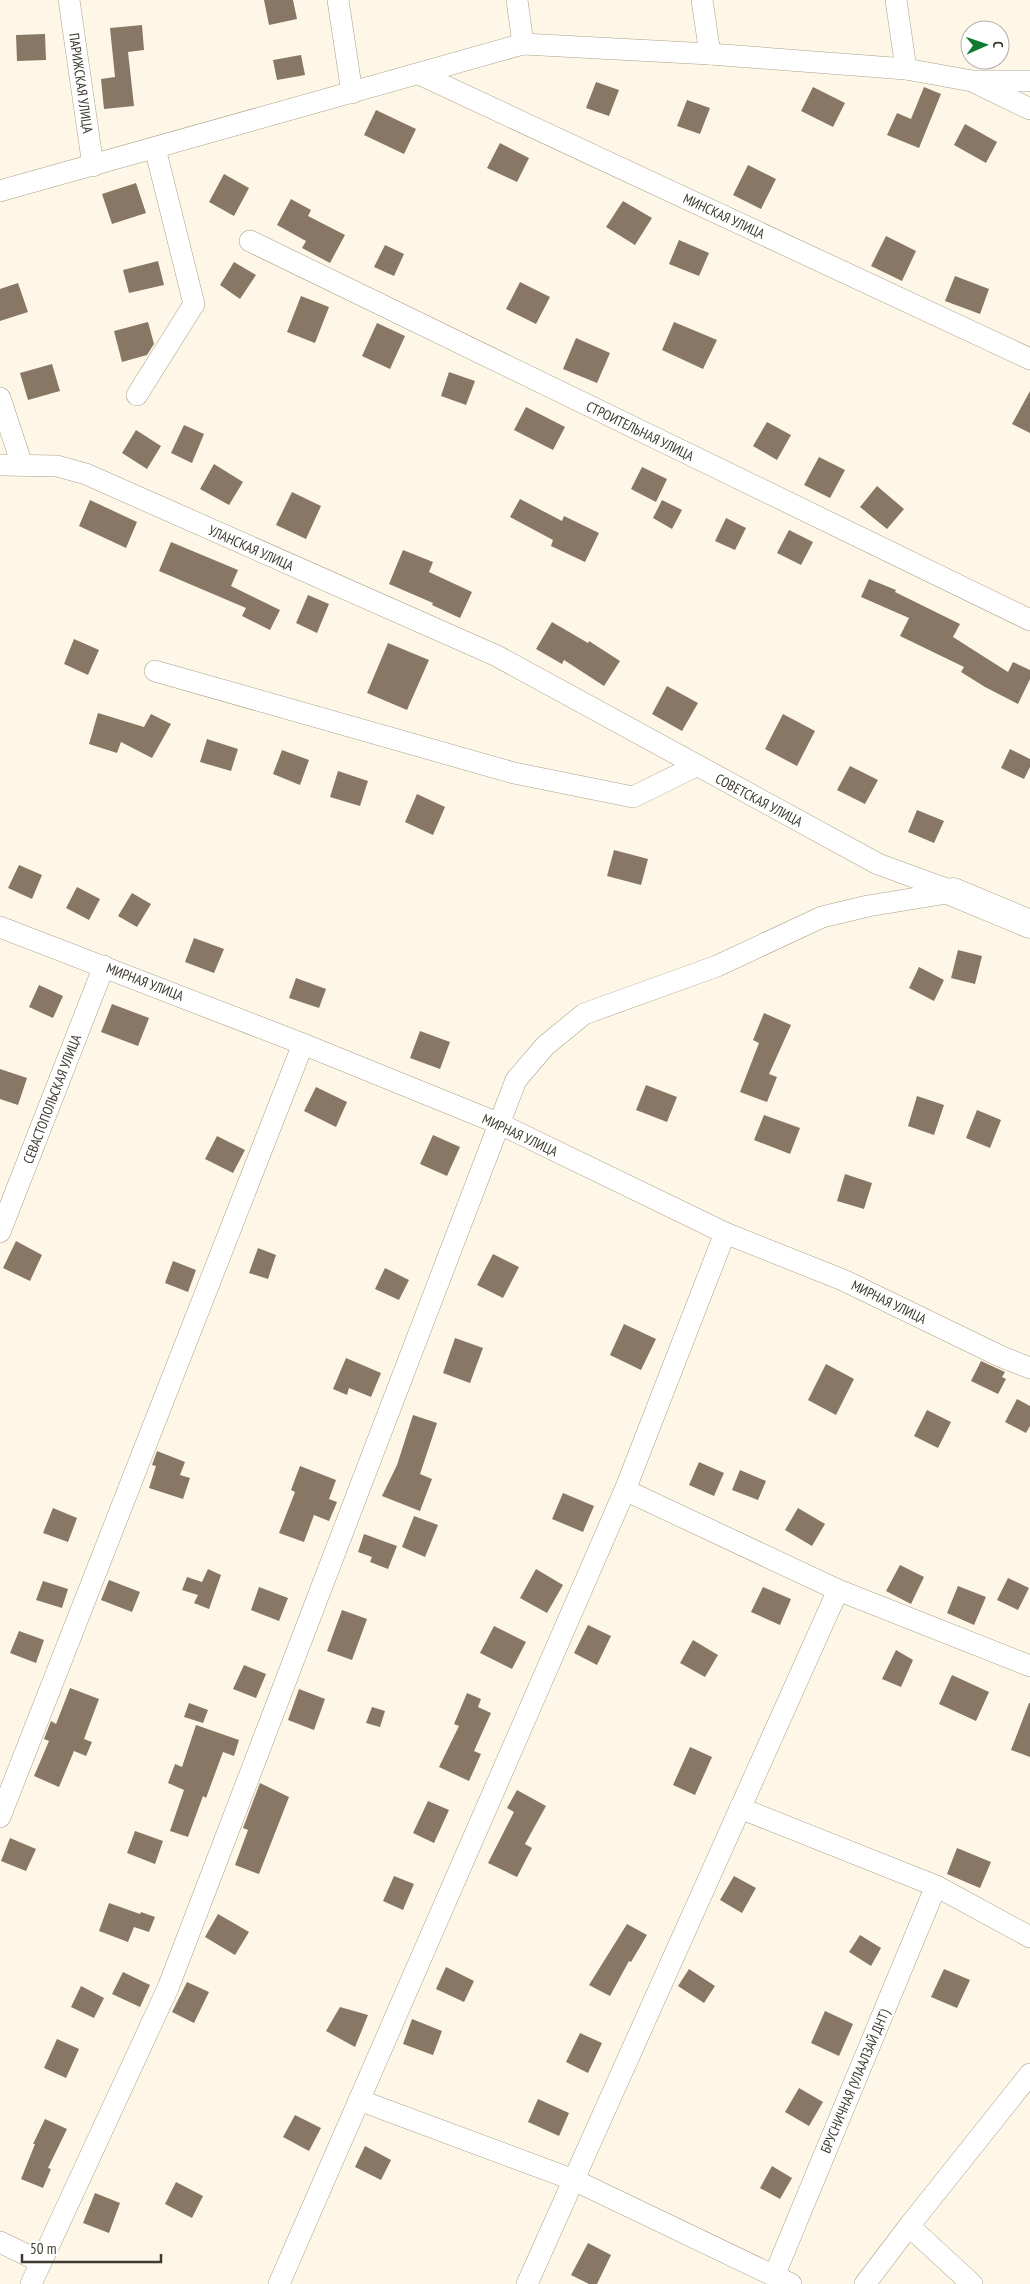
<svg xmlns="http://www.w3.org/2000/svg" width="1030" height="2284" font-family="'PT Sans Narrow',sans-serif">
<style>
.building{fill:#887764}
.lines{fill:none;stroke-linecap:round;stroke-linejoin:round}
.minor-casing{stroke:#aaa088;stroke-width:22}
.major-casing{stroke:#aaa088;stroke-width:29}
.minor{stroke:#fff;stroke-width:21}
.major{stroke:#fff;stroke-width:28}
.labels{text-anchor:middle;stroke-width:5;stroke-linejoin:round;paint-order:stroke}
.street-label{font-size:14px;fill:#3e3a30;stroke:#fff}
</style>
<rect width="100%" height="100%" fill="#fef7e8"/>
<g class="building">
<polygon points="264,0 293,0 297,19 269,25"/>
<polygon points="142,25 144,50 128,52 134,106 104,109 101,79 115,77 110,28"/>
<polygon points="45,34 46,60 17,61 16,35"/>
<polygon points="301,55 305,75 277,80 273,60"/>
<polygon points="596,82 619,90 609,116 586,108"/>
<polygon points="813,87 845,103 833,127 801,111"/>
<polygon points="924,87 941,94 919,148 887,135 897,113 911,119"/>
<polygon points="687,100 710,108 700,134 677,126"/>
<polygon points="376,110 416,129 404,154 364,135"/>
<polygon points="965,124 997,142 986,163 954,145"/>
<polygon points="500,143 529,158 517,182 487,168"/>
<polygon points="748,165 776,179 761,209 733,195"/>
<polygon points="224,174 249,188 234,216 209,202"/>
<polygon points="136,183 146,213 112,224 102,194"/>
<polygon points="291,199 311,210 308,216 345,235 330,263 302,248 306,241 277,225"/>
<polygon points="623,201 652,218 635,245 606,227"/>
<polygon points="886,236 916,251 902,281 871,266"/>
<polygon points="679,240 709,253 699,276 669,264"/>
<polygon points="385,245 404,254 394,276 374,267"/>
<polygon points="158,261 164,285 129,293 123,270"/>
<polygon points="234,262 256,275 240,299 220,285"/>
<polygon points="955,276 989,289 980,314 945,301"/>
<polygon points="520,282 550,297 536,324 506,309"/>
<polygon points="18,283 28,312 0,321 0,289"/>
<polygon points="301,296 329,307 315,343 287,332"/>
<polygon points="148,322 154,344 147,355 122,362 114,331"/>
<polygon points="674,322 717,340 703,369 662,350"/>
<polygon points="377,323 405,336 390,369 362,356"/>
<polygon points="576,338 610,353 597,383 563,369"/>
<polygon points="52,364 60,391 28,400 20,373"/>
<polygon points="449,372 475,381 466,405 441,396"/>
<polygon points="1030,391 1030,433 1012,424"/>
<polygon points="526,407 565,427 553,450 514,430"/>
<polygon points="767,422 791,435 777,460 753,446"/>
<polygon points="184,425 204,434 192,463 171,453"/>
<polygon points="136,430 161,446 147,469 122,453"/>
<polygon points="819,457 845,470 830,498 804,485"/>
<polygon points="214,464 243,482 229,505 200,489"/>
<polygon points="642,467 667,479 656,502 631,489"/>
<polygon points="877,486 904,509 887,529 860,507"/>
<polygon points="292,492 321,506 306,539 276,525"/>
<polygon points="520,499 562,521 564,516 599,533 585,562 551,546 553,540 510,517"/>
<polygon points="90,500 137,522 126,548 79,526"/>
<polygon points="662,500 682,510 672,529 653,518"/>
<polygon points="726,518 746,528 735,550 715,541"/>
<polygon points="789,530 813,542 801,565 777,553"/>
<polygon points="171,542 238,570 231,586 280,610 270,630 242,616 246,608 159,571"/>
<polygon points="403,550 433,562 429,572 472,592 460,618 432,605 433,603 389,584"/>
<polygon points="869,579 896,590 895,592 960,624 953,637 1008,672 1013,662 1030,670 1030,679 1018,704 985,687 961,672 964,667 900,636 909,618 861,597"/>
<polygon points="308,595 329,604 317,633 296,623"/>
<polygon points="552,622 588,643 589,641 620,661 604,686 564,660 562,664 536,649"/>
<polygon points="74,639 99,650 88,675 64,664"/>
<polygon points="388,643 429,660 407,710 367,693"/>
<polygon points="667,686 698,703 682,731 652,714"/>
<polygon points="98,713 144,727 151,714 171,724 152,758 121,742 117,753 89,744"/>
<polygon points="783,714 815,731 797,766 765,749"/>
<polygon points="207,739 238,749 231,771 200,762"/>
<polygon points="1010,749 1030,759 1030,767 1024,779 1001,768"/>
<polygon points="282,750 309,760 300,785 273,774"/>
<polygon points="850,766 878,780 865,804 837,790"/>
<polygon points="338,771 368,781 360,806 330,797"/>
<polygon points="417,794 445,807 433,835 405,822"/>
<polygon points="917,810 944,821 934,843 908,832"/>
<polygon points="614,850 648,859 641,885 607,876"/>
<polygon points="19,865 42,875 32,899 8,888"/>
<polygon points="77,887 100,899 89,920 66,908"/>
<polygon points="132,893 151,904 137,927 118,916"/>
<polygon points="194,938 224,949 214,973 185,962"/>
<polygon points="958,950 982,956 975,984 951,978"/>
<polygon points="919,967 944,980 934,1001 909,988"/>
<polygon points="296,978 326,989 319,1008 289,998"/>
<polygon points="39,985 63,996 53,1018 29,1007"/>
<polygon points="112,1004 149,1018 138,1046 101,1032"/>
<polygon points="764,1013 791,1025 769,1074 777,1077 767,1102 740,1092 759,1043 753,1040"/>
<polygon points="420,1031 450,1042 440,1069 410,1058"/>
<polygon points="0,1069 27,1078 18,1105 0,1099"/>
<polygon points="646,1085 677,1097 667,1122 636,1110"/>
<polygon points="316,1087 347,1102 336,1127 304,1111"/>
<polygon points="917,1096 944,1105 934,1135 908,1126"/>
<polygon points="977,1110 1001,1120 990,1148 966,1138"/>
<polygon points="764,1115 800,1128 790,1154 754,1140"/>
<polygon points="433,1135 460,1147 447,1176 420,1164"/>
<polygon points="217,1136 245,1150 233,1173 205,1159"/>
<polygon points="845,1174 872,1183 864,1209 837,1201"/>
<polygon points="16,1241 42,1255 30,1281 3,1268"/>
<polygon points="258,1248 276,1255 268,1279 249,1273"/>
<polygon points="493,1254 519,1267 503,1298 477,1285"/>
<polygon points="173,1261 196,1270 188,1292 165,1283"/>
<polygon points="385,1268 409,1280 399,1300 375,1289"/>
<polygon points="624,1324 656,1339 641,1370 610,1355"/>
<polygon points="455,1338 483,1348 470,1383 443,1373"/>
<polygon points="346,1358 381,1373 371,1397 349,1388 347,1395 333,1389"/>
<polygon points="981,1361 1005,1372 1002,1377 1006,1379 998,1394 971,1381"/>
<polygon points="826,1364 854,1379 836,1415 808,1400"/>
<polygon points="1017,1399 1030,1406 1030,1426 1026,1433 1005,1422"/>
<polygon points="927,1410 951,1422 938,1448 914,1436"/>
<polygon points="413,1415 437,1423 420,1474 432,1479 420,1511 382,1496 397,1465"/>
<polygon points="157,1451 185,1462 180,1475 190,1478 183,1499 149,1488 156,1466 152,1465"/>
<polygon points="699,1462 724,1473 714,1496 689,1485"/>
<polygon points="300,1466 336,1480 329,1499 337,1502 329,1521 314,1515 304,1542 279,1533 295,1492 291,1490"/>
<polygon points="740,1470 766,1481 758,1500 732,1490"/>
<polygon points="563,1493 594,1506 583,1532 552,1519"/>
<polygon points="53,1508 77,1518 68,1542 43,1533"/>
<polygon points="798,1508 825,1524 812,1546 785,1530"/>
<polygon points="414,1516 438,1525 425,1557 402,1547"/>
<polygon points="364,1534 397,1546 388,1569 370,1562 372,1557 358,1552"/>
<polygon points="900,1565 924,1577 911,1604 886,1591"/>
<polygon points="208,1569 221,1575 209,1609 194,1603 198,1595 182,1590 187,1577 202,1582"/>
<polygon points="536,1569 563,1585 547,1613 520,1598"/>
<polygon points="1008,1578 1029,1588 1018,1610 997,1600"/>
<polygon points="109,1580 140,1592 132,1612 101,1600"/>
<polygon points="43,1581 68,1589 62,1608 36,1600"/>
<polygon points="958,1586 986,1597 974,1625 947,1613"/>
<polygon points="259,1587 288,1598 279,1621 251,1610"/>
<polygon points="763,1587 791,1599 780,1625 751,1612"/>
<polygon points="342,1610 367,1619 352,1660 327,1651"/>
<polygon points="588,1625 611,1636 597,1665 574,1653"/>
<polygon points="494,1626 526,1642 512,1669 480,1653"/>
<polygon points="19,1631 44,1640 36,1663 10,1653"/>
<polygon points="693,1640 718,1655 705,1677 680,1663"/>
<polygon points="896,1650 913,1660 901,1687 882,1679"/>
<polygon points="244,1665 266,1674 256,1698 233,1689"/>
<polygon points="952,1675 989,1692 976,1721 939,1704"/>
<polygon points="70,1688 99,1699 84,1739 92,1742 86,1756 74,1751 59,1787 34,1776 49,1741 44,1739 51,1721 56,1724"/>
<polygon points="299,1689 325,1699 314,1730 288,1720"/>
<polygon points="467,1693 481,1699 478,1707 491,1713 474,1751 481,1754 469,1781 439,1767 459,1726 454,1724"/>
<polygon points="189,1703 208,1710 203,1723 184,1717"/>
<polygon points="1029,1703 1030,1703 1030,1757 1011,1750"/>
<polygon points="372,1707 385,1711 380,1727 366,1723"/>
<polygon points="196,1725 239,1740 234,1756 223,1752 206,1798 203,1796 188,1837 170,1831 184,1790 168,1783 175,1764 182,1767"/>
<polygon points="690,1747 712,1757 695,1795 673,1785"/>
<polygon points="260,1783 289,1797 259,1874 235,1865 248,1830 243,1828"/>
<polygon points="517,1790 546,1806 525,1844 532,1848 517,1877 488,1863 514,1812 507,1808"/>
<polygon points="428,1801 449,1810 434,1843 413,1833"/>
<polygon points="135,1831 163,1841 155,1864 127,1853"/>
<polygon points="10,1838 36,1849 26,1871 1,1861"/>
<polygon points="957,1848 991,1862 980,1888 947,1874"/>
<polygon points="394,1876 414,1884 403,1910 383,1901"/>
<polygon points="734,1876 756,1888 742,1913 720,1900"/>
<polygon points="109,1903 140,1914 141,1912 155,1917 149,1932 134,1927 128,1942 99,1931"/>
<polygon points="218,1914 249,1932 235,1955 205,1937"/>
<polygon points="627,1924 647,1935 631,1962 629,1961 610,1996 589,1985"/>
<polygon points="860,1935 881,1948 871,1966 849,1952"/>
<polygon points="446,1967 474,1981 464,2002 436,1989"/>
<polygon points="689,1969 715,1986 704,2003 678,1986"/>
<polygon points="944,1969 970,1980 957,2008 931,1997"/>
<polygon points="123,1972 150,1985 140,2007 112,1994"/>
<polygon points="187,1982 209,1992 194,2023 172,2012"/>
<polygon points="81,1986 104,1998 94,2018 71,2007"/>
<polygon points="340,2007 368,2015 355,2047 326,2031"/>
<polygon points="825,2011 853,2024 839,2056 811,2043"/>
<polygon points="412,2019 442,2031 433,2055 403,2044"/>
<polygon points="580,2033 602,2043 588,2073 566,2062"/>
<polygon points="57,2039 79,2049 66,2078 44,2068"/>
<polygon points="799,2088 823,2102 809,2126 785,2112"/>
<polygon points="538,2099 569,2113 559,2136 528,2122"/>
<polygon points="295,2115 321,2128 309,2151 283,2137"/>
<polygon points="45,2119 67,2129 48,2168 51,2169 43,2188 21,2179 35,2144 33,2144"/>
<polygon points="365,2146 391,2160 381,2180 355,2167"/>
<polygon points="772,2166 792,2178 780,2199 760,2188"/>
<polygon points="176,2182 203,2196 192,2218 165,2204"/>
<polygon points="95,2193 120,2203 109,2233 83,2223"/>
<polygon points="588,2243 611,2255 597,2284 589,2284 571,2275"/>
</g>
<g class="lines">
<g class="minor-casing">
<g id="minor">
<polyline points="69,0 93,166"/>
<polyline points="338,0 352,93"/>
<polyline points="517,0 523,44"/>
<polyline points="702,0 710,54"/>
<polyline points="896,0 906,69"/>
<polyline points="419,74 1030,359"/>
<polyline points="976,83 1030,109"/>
<polyline points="0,191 523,44 710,54 906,69 972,81 1030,81"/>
<polyline points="250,241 1030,620"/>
<polyline points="137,395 194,304 155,148"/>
<polyline points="0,398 22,465"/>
<polyline points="0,465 57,466 86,474 497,656 878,864 952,891"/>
<polyline points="155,671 514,773 633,797 696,766"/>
<polyline points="0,927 303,1044 500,1124 725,1233 843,1280 1002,1357 1030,1368"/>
<polyline points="0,1232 104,966"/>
<polyline points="625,1490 838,1590 1030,1666"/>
<polyline points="740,1808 936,1886 1030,1937"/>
<polyline points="0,1817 303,1044"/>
<polyline points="359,2100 574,2180 791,2284"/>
<polyline points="909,2226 972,2284"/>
<polyline points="0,2242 41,2262"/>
<polyline points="774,2276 936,1886"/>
<polyline points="31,2284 168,1988 516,1080 545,1046 584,1014 717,966 822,917 868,906 953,892"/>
<polyline points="279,2284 625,1490 725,1233"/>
<polyline points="527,2284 838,1590"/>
<polyline points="865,2284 909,2226 1030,2074"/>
</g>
</g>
<g class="major-casing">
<polyline id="major" points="953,892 1030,924"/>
</g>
<use href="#minor" class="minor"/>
<use href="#major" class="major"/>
</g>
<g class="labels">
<g class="street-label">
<text transform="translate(81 83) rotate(82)" y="5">ПАРИЖСКАЯ УЛИЦА</text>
<text transform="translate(724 216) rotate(25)" y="5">МИНСКАЯ УЛИЦА</text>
<text transform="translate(640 431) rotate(26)" y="5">СТРОИТЕЛЬНАЯ УЛИЦА</text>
<text transform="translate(251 548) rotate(24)" y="5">УЛАНСКАЯ УЛИЦА</text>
<text transform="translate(759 800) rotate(28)" y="5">СОВЕТСКАЯ УЛИЦА</text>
<text transform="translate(145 982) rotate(21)" y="5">МИРНАЯ УЛИЦА</text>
<text transform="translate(52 1099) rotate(-69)" y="5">СЕВАСТОПОЛЬСКАЯ УЛИЦА</text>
<text transform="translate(520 1135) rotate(25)" y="5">МИРНАЯ УЛИЦА</text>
<text transform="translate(889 1302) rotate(26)" y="5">МИРНАЯ УЛИЦА</text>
<text transform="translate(855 2081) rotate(-67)" y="5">БРУСНИЧНАЯ (УЛААЛЗАЙ ДНТ)</text>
</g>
</g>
<g transform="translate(985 45) rotate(88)"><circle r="24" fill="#ffffff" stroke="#b2b0ac"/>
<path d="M0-4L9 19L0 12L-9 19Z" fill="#0c7a2f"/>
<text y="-8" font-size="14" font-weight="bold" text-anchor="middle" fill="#3e3a30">С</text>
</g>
<path d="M22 2254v8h139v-8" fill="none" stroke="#3e3a30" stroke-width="2.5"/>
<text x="30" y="2254" font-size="15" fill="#3e3a30" stroke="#ffffff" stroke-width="4" paint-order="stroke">50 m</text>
</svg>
